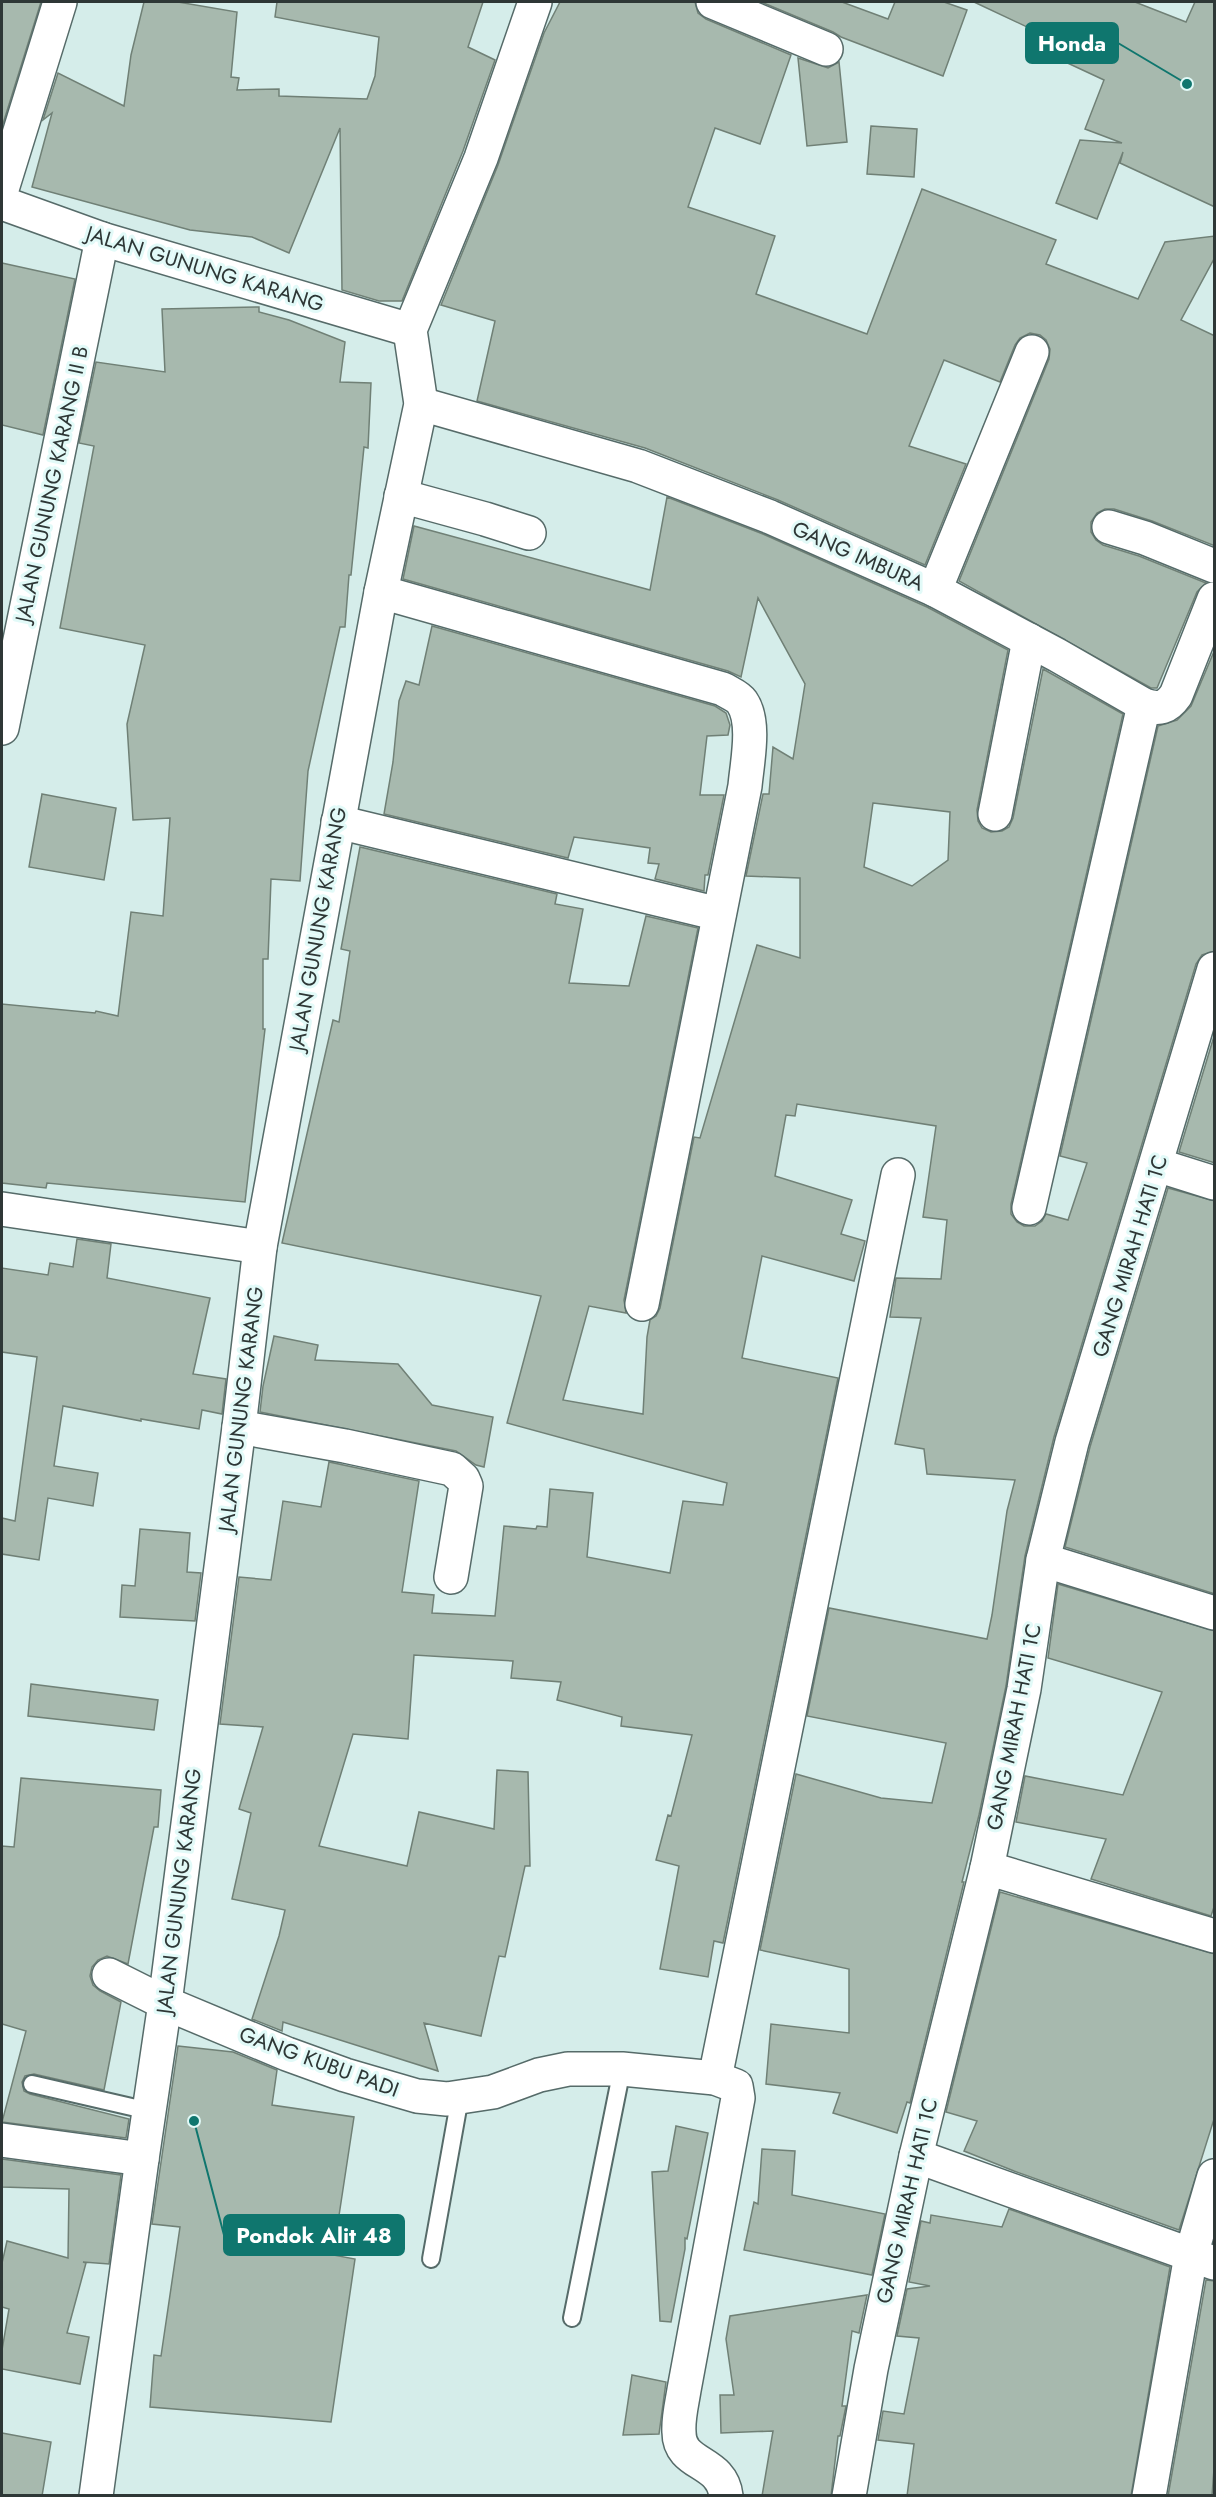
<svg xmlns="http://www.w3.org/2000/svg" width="1216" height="2497" font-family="Jost,sans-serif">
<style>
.building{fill:#a7b9ae;stroke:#708076;stroke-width:1.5;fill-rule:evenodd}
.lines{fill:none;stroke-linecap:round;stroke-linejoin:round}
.lane-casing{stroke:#566b69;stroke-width:20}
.street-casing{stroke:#566b69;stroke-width:36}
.lane{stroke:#fff;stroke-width:16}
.street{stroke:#fff;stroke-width:33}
.labels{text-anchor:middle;stroke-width:6;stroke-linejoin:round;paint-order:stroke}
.street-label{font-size:21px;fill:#2e3736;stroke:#e2faf8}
.leader{fill:none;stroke:#0f766e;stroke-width:2}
.callout-dot{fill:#0f766e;stroke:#e2faf8;stroke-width:2}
.callout{fill:#0f766e;stroke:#0f766e;stroke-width:2}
.callout-label{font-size:22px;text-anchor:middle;font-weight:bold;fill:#fff}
</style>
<rect width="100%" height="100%" fill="#d5edea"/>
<g class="building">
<polygon points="2,2 41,2 2,127"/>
<polygon points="144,2 178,2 237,12 231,77 239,78 237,90 279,89 279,96 367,99 375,76 379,37 275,17 277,2 483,2 468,47 495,60 463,151 402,301 379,301 342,290 340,128 289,253 252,237 190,230 32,187 52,113 43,120 58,73 124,106 131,55"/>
<polygon points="560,2 695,2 698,13 706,19 791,55 760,144 715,128 688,207 775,236 756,294 867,334 922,189 1056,240 1046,264 1138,299 1165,242 1215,236 1215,257 1181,320 1215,336 1215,546 1152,521 1114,509 1105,509 1097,513 1091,522 1091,532 1096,540 1103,545 1139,556 1206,583 1197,592 1157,688 1151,688 959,581 1049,359 1050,349 1046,340 1040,335 1030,333 1020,338 1015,345 1000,382 944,360 909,446 966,464 925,565 778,500 645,448 477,401 495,321 441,305 498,165 544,33"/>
<polygon points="761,2 842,2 888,19 895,2 944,2 967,10 943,76 841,37 833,32"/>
<polygon points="974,2 1135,2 1186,22 1195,2 1215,2 1215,207 1120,163 1123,152 1097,219 1056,203 1080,140 1122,143 1085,129 1104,80 1035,48 1042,34"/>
<polygon points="798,58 828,68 839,62 847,142 807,146"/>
<polygon points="871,126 917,129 914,177 867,174"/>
<polygon points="2,263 75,279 43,435 2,425"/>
<polygon points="259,307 259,312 289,320 345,342 340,382 371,383 368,448 364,447 351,575 349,575 345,627 340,627 308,771 300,881 271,879 268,959 263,959 263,1029 265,1029 245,1202 47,1183 46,1188 2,1183 2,1004 95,1013 96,1011 118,1016 131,912 163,916 170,818 133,820 127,724 145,645 60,628 94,446 79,443 96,362 165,372 162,309"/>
<path d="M667 497 763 534 927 607 1008 650 977 810 978 821 982 828 991 832 1002 831 1009 827 1013 818 1043 669 1123 714 1011 1204V1214L1017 1222 1024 1226H1035L1042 1221 1046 1214 1068 1220 1087 1163 1060 1156 1158 726 1177 720 1191 706 1215 649V951L1202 955 1196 964 1054 1437 1025 1556 1006 1686 979 1815 962 1882H964L910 2103 907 2102 897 2133 833 2113 840 2093 766 2084 771 2024 849 2033V1969L760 1950 796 1774 881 1798 932 1803 946 1743 807 1716 829 1608 987 1639 992 1615 1007 1511 1015 1480 927 1474 924 1449 895 1444 921 1318 890 1317 896 1278 941 1279 947 1220 923 1217 936 1126 797 1104 795 1116 786 1115 775 1176 852 1200 841 1234 865 1241 854 1281 762 1256 742 1358 838 1378 723 1943 714 1941 708 1977 660 1969 679 1866 656 1860 668 1815 671 1816 692 1735 621 1726 622 1717 557 1700 561 1682 511 1678 513 1661 414 1655 408 1739 353 1734 319 1846 407 1866 419 1812 494 1829 497 1770 528 1772 530 1866H525L505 1957 499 1956 481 2036 424 2023 438 2071 283 2022 282 2031 252 2019 279 1936 285 1910 232 1899 251 1813 239 1809 263 1727 220 1724 239 1577 271 1580 283 1501 321 1507 329 1462 419 1481 402 1592 434 1595 432 1613 495 1616 504 1526 536 1529 537 1526 547 1527 550 1489 593 1493 587 1557 670 1573 683 1501 723 1505 727 1483 507 1423 541 1296 282 1243 333 1020 339 1022 350 951 341 949 360 847 557 894 555 904 583 909 569 983 629 986 646 916 698 928 624 1300 626 1313 589 1306 563 1400 643 1414 647 1337 650 1320 656 1316 660 1308 694 1137 700 1138 757 945 800 958V878L746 876 763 794H769L773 747 793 759 805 684 758 598 741 677 728 671 403 579 414 526 650 590ZM873 803 950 812 948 860 912 886 864 867Z"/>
<polygon points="432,626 715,706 726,713 730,725 728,735 707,736 700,795 724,795 708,875 705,875 704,891 655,879 659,864 648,863 650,848 574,837 568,858 384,814 393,762 399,701 406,681 419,685"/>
<polygon points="42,794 116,808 104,880 29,867"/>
<polygon points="1215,1033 1215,1163 1179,1152"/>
<polygon points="1168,1188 1215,1201 1215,1594 1065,1547 1090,1447"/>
<polygon points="77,1239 111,1244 107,1278 210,1298 193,1374 226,1379 222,1414 202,1410 199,1429 141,1419 141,1421 63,1406 54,1466 98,1473 93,1506 48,1498 39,1560 2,1554 2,1518 15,1521 37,1357 2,1352 2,1268 48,1275 50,1263 73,1267"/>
<polygon points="274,1336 318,1345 315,1360 398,1364 432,1405 493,1417 484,1467 476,1465 456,1451 260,1412 263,1386"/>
<polygon points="140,1529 190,1533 187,1572 201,1573 195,1621 120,1617 122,1585 135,1586"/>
<polygon points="1058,1584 1215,1631 1215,1904 1211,1916 1091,1879 1106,1839 1016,1822 1025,1776 1123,1795 1162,1692 1048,1658"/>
<polygon points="31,1684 158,1700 154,1730 28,1716"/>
<polygon points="21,1778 161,1790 158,1827 154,1827 128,1964 107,1956 98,1960 92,1967 90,1976 93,1985 100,1991 121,2002 104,2090 34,2074 25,2076 22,2082 24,2091 30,2094 129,2119 126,2138 2,2122 26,2031 2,2024 2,1846 14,1847"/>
<polygon points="1000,1892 1215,1954 1215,2116 1179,2230 1014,2171 964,2151 977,2121 946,2112"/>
<polygon points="178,2046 233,2052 277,2070 272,2105 354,2117 333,2255 355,2259 331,2422 150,2407 154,2355 161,2356 180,2227 152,2224"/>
<polygon points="676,2126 708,2133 687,2239 685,2238 685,2249 671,2322 660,2321 652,2172 668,2171"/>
<polygon points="762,2149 795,2151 792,2195 885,2214 872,2275 744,2250 754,2202 758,2204"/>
<polygon points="2,2159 121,2175 109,2264 83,2262 86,2263 67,2333 89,2337 80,2384 2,2369 2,2350 9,2309 2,2307 2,2263 7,2241 68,2258 69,2189 2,2187"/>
<polygon points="1009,2209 1170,2267 1131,2496 907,2496 914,2444 878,2440 883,2411 904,2414 919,2338 897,2336 907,2289 930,2286 909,2282 921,2221 930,2223 931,2215 1002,2227"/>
<polygon points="1206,2280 1215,2281 1214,2469 1212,2496 1168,2496"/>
<polygon points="867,2295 859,2333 852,2331 842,2406 846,2406 840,2436 838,2436 831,2496 762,2496 773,2431 721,2433 720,2395 734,2395 726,2339 730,2316"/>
<polygon points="632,2375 666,2382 659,2434 623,2435"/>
<polygon points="2,2433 51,2442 42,2496 2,2496"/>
</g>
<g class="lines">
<g class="lane-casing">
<g id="lane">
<polyline points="32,2084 149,2111"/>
<polyline points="431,2259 460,2097"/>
<polyline points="572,2318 622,2069"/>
</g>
</g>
<g class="street-casing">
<g id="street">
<polyline points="713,2 826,49"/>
<polyline points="2,189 60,2"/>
<polyline points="2,203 102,239 410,330"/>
<path d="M421 404 638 466 770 517 935 590 1057 655 1144 705C1159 710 1167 708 1176 695L1214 599"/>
<polyline points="401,496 485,519 529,533"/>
<polyline points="1109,527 1145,538 1214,566"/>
<polyline points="935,590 1032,352"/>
<path d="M381 592 723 689C729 693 738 696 742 702 756 722 747 763 745 786L642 1304"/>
<polyline points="2,728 102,239"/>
<polyline points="995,814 1029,640"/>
<polyline points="338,822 719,914"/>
<polyline points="1157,1165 1214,1183"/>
<polyline points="1029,1208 1144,705"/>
<polyline points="2,1209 260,1247"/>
<polyline points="239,1427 345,1446 452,1469 463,1479 466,1486 451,1577"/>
<polyline points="1043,1560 1214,1613"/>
<polyline points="987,1868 1214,1936"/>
<path d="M109 1975 165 2003 287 2054 345 2075 417 2096 447 2099 493 2092 539 2075 568 2069H622L715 2078 736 2086 738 2098 684 2390C682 2403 678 2418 679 2432 679 2467 722 2459 726 2496"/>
<polyline points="715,2078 898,1175"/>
<polyline points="2,2140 142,2159"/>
<polyline points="916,2156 1214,2263"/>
<polyline points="96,2496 142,2159 165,2003 239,1427 260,1247 381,592 421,404 410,330 481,158 535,2"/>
<polyline points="849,2496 871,2369 916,2156 987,1868 1024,1689 1043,1560 1072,1442 1214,969"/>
<polyline points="1149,2496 1191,2255 1214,2176"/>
</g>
</g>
<use href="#lane" class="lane"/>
<use href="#street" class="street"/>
</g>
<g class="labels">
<g class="street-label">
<text transform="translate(205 269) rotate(17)" y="7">JALAN GUNUNG KARANG</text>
<text transform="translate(52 484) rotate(-78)" y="7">JALAN GUNUNG KARANG II B</text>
<text transform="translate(858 556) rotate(24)" y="7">GANG IMBURA</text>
<text transform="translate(318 929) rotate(-80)" y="7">JALAN GUNUNG KARANG</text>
<text transform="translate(1130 1256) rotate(-73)" y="7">GANG MIRAH HATI 1C</text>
<text transform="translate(241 1409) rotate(-83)" y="7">JALAN GUNUNG KARANG</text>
<text transform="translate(1014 1727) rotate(-79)" y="7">GANG MIRAH HATI 1C</text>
<text transform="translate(179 1891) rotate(-83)" y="7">JALAN GUNUNG KARANG</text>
<text transform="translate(319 2062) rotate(20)" y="7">GANG KUBU PADI</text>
<text transform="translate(907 2201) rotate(-77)" y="7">GANG MIRAH HATI 1C</text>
</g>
</g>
<path class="leader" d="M1187 84L1118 43M194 2121L224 2235"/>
<g class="callout-dot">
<circle cx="1187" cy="84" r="6"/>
<circle cx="194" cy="2121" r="6"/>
</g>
<g class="callout">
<rect x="1026" y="23" width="92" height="40" rx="6"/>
<rect x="224" y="2215" width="180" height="40" rx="6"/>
</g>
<g class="callout-label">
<text x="1072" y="51">Honda</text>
<text x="314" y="2243">Pondok Alit 48</text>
</g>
<rect width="1216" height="2497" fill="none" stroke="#2e3736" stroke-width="6"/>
</svg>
